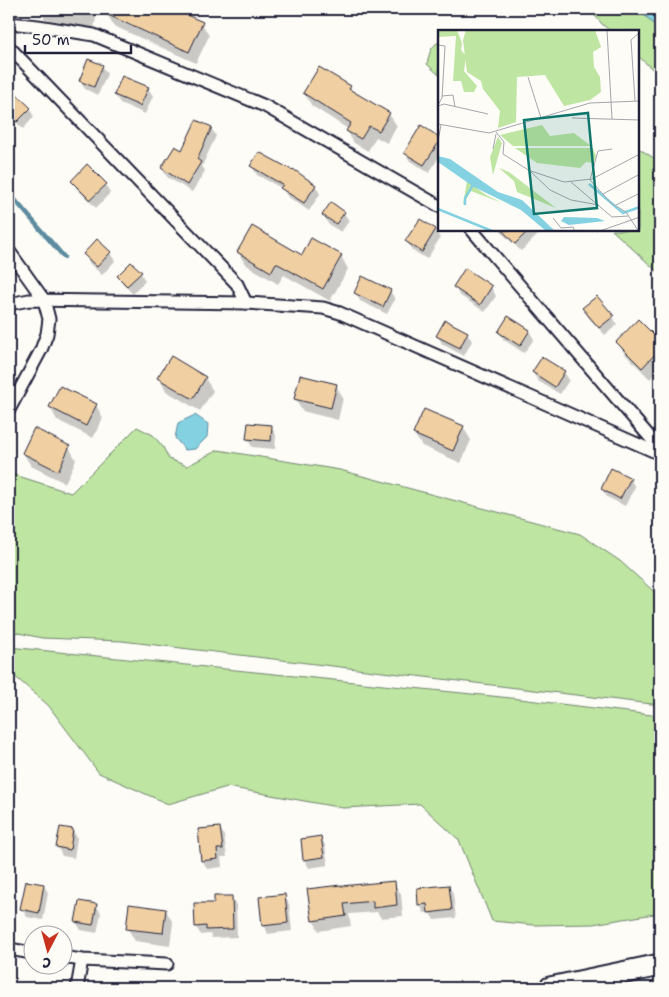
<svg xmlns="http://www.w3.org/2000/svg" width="669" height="997" font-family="'Shantell Sans',sans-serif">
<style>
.green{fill:#bee5a1;stroke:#70846e}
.water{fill:#84d1e2;stroke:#5d8b9f}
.shadow{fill:#0003}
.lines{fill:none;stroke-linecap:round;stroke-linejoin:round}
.stream{stroke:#5d8b9f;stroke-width:4.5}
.building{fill:#f0cfa2;stroke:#22223b}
.street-casing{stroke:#22223b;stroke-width:15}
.highway-casing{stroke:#22223b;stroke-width:25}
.street{stroke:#fdfcf7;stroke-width:11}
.highway{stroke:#fdfcf7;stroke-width:21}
.inset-river{fill:none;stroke:#84d1e2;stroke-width:2.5}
.inset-road{fill:none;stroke:#a5a5ac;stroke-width:1}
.view{fill:#0f766e;fill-opacity:0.15;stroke:#0f766e;stroke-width:2.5}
.inset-edge{fill:none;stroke:#22223b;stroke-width:2.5}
</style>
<rect width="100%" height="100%" fill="#fdfcf7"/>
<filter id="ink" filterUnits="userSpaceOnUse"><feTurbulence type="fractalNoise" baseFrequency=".02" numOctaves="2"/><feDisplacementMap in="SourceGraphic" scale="10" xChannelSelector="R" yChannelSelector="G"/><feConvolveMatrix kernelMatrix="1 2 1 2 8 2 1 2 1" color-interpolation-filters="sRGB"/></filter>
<g filter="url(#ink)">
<g class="green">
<polygon points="589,9 639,9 660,31 660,76 638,56 638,31 610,31 602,24"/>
<path d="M439 42V75L427 64C429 56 430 46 439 42Z"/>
<polygon points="638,148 660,162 660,274 612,230 638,230"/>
<polygon points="137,427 153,435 163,447 169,459 187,466 218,450 340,470 580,534 620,561 660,597 660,705 122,641 42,638 9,631 9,473 71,493"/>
<polygon points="9,647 511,698 660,716 660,913 593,924 534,925 492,921 459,840 420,804 343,808 227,787 168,804 99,773 48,705 12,674 9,670"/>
</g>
<g class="water">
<polygon points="639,9 660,9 660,31"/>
<polygon points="195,415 208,424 207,437 195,449 185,450 175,438 178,423"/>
</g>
<g class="shadow">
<polygon points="39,9 98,9 94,28 45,19"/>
<polygon points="109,9 170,9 202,23 209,36 196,63 114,26 107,14"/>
<polygon points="102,66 107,74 98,95 85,89 80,81"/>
<polygon points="350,87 354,93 389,114 397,126 387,143 376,137 368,151 354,143 347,131 348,129 312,106 304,93"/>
<polygon points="148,88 153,96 145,114 120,103 115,95"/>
<polygon points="14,94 30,109 34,117 23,129 9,115 9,100"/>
<polygon points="421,127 439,138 439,157 429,173 410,161 405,153"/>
<polygon points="211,128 216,136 202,166 205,171 192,192 167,177 162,168"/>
<polygon points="252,166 315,185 320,194 309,211 287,196 283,189 257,175"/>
<polygon points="72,181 106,185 110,193 96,208 77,189"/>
<polygon points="344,213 349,221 341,232 328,224 324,215"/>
<polygon points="435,230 440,238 427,259 412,250 407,242"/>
<polygon points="501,230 537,230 539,234 521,251 503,234"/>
<polygon points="238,252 302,257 341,256 348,269 330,301 284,275 278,284 245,264"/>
<polygon points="110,253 115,261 102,275 89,263 85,254"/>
<polygon points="141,273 145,281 133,294 124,285 119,277"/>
<polygon points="455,287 491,287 496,296 485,312 459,295"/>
<polygon points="390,291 395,299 387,314 360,301 356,293"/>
<polygon points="584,308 613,316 617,325 605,335 588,317"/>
<polygon points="639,323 660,343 660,369 650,379 625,354 617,342"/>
<polygon points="529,331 534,339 524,353 504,340 499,332"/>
<polygon points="467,333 472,341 464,356 442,344 438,336"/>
<polygon points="9,349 13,359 9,361"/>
<polygon points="171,358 205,378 213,391 200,411 166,391 159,378"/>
<polygon points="564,372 569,380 560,394 538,381 533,373"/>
<polygon points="336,385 343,398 338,420 302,411 295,398"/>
<polygon points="96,405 103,418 93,438 57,420 50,407"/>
<polygon points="271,426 276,435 275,449 252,447 247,438"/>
<polygon points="463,427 471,440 461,463 422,446 414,434"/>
<polygon points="69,447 76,460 65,483 31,466 23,453"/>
<polygon points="630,479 635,487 625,506 607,497 602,489"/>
<polygon points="220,828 224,836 227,857 221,857 222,867 207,869 203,861 199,830"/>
<polygon points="73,830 77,838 74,858 62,856 58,847"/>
<polygon points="321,837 325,845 328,865 309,868 304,859"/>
<polygon points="394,883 401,894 403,916 381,918 377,912 349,914 351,926 319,931 313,920 341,887"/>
<polygon points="44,885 48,893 43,920 27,917 22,909"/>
<polygon points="449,886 453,894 456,918 434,920 429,912 424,913 420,905"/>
<polygon points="284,896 289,904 292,931 268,934 264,925"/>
<polygon points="231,897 236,905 237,937 212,938 210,934 201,935 196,927 216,904"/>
<polygon points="96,905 101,913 97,933 81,930 76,922"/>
<polygon points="166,910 173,923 170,946 135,941 128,929"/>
<polygon points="119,983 161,987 162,988 118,988"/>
</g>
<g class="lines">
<polyline class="stream" points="9,193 64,257"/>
</g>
<g class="building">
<polygon points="95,9 173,9 203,22 189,52"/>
<polygon points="88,59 103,65 94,87 79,81"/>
<polygon points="319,67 351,86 349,89 390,113 379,131 369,126 361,139 346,131 351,123 303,93"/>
<polygon points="122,76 149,87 140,106 114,95"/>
<polygon points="14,92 31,108 17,122 9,113 9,98"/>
<polygon points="196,120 212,127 197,159 201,162 187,185 161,168 175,146 182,150"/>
<polygon points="421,125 439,137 439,142 424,165 404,153"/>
<polygon points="259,152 292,170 293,169 316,185 304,203 280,188 283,185 250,166"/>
<polygon points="87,164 107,184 90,200 71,181"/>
<polygon points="331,202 345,212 336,224 322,215"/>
<polygon points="420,219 436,229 422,252 405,241"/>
<polygon points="252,226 302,255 311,238 342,255 323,289 276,263 271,272 237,252"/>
<polygon points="502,230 529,230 515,244"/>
<polygon points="97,239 111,252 97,267 83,254"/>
<polygon points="131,262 142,272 127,286 117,276"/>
<polygon points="465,268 492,286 480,305 453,287"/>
<polygon points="362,276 391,290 383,307 354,293"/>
<polygon points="597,296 614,316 599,328 582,308"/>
<polygon points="508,316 530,330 520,346 498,332"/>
<polygon points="638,319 660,341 660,349 642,368 616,342"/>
<polygon points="445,320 468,332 460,348 436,336"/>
<polygon points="171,356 206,377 193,399 157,378"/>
<polygon points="542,357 565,371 555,387 532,372"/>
<polygon points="300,375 337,384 331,408 294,399"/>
<polygon points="60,386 97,404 86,426 49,407"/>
<polygon points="424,409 464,426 453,451 413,434"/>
<polygon points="248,423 272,425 271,441 246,439"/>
<polygon points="34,428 70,446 58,471 22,453"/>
<polygon points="611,468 631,478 620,499 601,489"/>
<polygon points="60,827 73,829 70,850 56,847"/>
<polygon points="220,827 223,849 217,849 218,859 201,861 198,829"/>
<polygon points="321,836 324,857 303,860 301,839"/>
<polygon points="26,881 44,884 39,913 20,909"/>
<polygon points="395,881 397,905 373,908 373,901 344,904 346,916 312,921 307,889 341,885 341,886"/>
<polygon points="449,885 452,910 428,913 427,904 418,905 417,888"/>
<polygon points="285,894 288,923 262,926 259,897"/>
<polygon points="214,896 232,896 233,929 206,930 206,926 195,927 194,903 214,903"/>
<polygon points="79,901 97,904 93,925 75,922"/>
<polygon points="129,904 166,909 163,933 126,929"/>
</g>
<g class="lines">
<g class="street-casing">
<g id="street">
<polyline points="9,23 38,26 94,35 265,106 439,206"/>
<polyline points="9,47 237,284 246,303"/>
<polyline points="472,230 660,449"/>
<polyline points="9,251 44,300 49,319 47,334 41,350 9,410"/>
<polyline points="9,304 29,300 246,303 323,308 340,313 660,454"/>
<polyline points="9,949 32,953"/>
<polyline points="62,957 82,960 167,964"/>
<polyline points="77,988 82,960"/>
</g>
</g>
<g class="highway-casing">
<polyline id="highway" points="550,988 660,965"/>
</g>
<use href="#street" class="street"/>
<use href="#highway" class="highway"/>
</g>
</g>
<g transform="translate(438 30)">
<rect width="201" height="201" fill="#fdfcf7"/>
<path d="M0 0H19L24 13 23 20 28 26 26 41 39 56 36 62H26L23 51H15L18 6 0 7ZM28 0H157L163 17 155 22 156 37 162 47 163 62 152 70 126 76 107 45 79 47 78 92 60 98 62 81 45 59 43 51 29 42 25 10ZM104 95 112 106 136 103 153 116H75L62 105ZM60 107 64 113 55 145 52 127ZM77 118H155L158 126 156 133 148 132 142 138 99 133ZM61 138 71 142 118 178 79 162 76 151ZM29 151 48 165 64 173 33 161 25 175Z" fill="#bee5a1"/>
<path d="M0 126 12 129 60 162 84 170 117 201H108L83 180 36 157 0 132ZM126 187 159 188 167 191 131 195 123 191Z" fill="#84d1e2"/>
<path class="inset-river" d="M151 154 185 183 202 177M27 175V168L35 155M0 179 54 201"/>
<path class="inset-road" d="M169 0 174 89M0 15 7 16 4 68 0 75M90 47 103 88M4 66 15 65 17 77M197 71 193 10 202 2M0 76 6 74 50 84M134 88 202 90M0 94 51 103 152 73 202 71M58 102 66 112 65 124 92 141 112 160 133 170 161 175M0 111 3 95M55 119 58 104M93 141 126 152 154 149 202 124M152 150 173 173 188 182 201 202M152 150 160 121 174 119M133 152 174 187 190 186M165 164 202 144M178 175 202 163M115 188 123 198 135 197 137 202M159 202 202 187"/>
<path class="view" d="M150 83 159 178 96 184 86 90Z"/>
<rect width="201" height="201" class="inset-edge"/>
</g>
<rect width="669" height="997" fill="none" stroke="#fdfcf7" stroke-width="30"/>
<rect x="15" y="15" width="639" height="967" fill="none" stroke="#22223b" stroke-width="2" filter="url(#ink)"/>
<g transform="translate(48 950) rotate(186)"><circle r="24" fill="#fdfcf7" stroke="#a5a5ac"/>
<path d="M0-4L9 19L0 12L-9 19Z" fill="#c8321e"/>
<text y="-8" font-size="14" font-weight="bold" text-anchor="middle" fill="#22223b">С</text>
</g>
<path d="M25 45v8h106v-8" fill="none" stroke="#22223b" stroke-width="2.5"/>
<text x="32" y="45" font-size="15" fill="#22223b" stroke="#fdfcf7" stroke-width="4" paint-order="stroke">50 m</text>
</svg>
